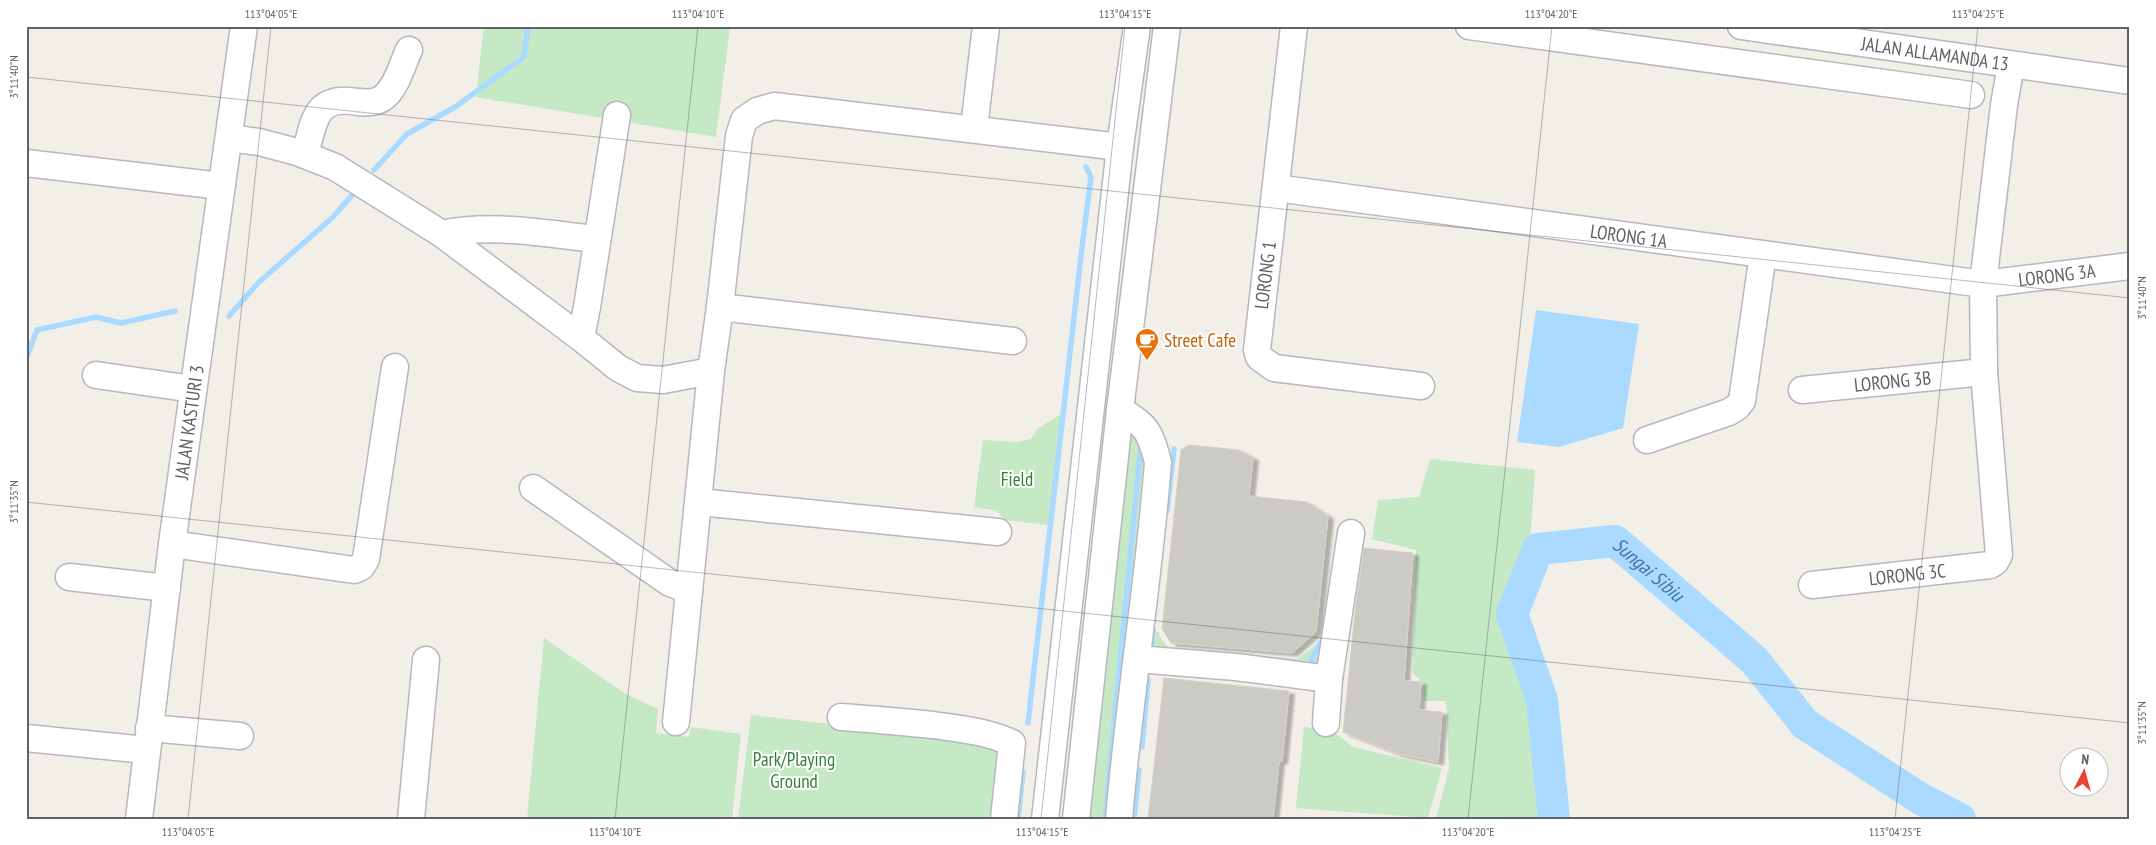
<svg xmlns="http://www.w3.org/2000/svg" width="2156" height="845" font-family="'PT Sans Narrow',sans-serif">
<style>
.green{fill:#c5e8c5}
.water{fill:#aadaff}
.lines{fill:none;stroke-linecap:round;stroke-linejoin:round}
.stream{stroke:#aadaff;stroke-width:5.5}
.river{stroke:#aadaff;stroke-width:32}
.building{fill:#cccac5;stroke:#d6d1c6;filter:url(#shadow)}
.minor-casing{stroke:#b5b8bc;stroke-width:29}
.minor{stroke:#fff;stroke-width:26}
.ticks{fill:none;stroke:#5f6368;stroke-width:1;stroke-opacity:0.45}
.labels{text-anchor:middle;stroke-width:4;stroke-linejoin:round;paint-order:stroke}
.street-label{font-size:19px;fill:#5f6368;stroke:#fff}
.food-label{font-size:19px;fill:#c56008;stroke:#fff;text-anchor:start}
.park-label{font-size:19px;fill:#348238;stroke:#fff}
.water-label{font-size:20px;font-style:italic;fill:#4174aa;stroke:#fff}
.neatline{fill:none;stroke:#5f6368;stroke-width:2}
.ticks-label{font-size:12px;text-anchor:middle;fill:#5f6368}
</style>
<defs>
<filter id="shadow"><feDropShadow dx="5.5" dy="3" stdDeviation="1" flood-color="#0004"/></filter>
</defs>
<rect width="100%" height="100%" fill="#f1efe8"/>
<g class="green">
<polygon points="484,26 730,26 716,137 476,97"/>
<polygon points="1061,414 1048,525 1005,520 997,511 974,507 983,440 1017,442 1031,439 1037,429"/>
<polygon points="1128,423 1147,430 1109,819 1090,819"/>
<polygon points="1430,459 1535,470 1530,543 1505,616 1533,698 1548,815 1546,819 1436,819 1449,768 1446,701 1424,701 1423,683 1413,673 1416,550 1372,539 1378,500 1419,497"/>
<polygon points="1153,629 1159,633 1162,640 1168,647 1297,659 1315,646 1321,647 1319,664 1316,666 1154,648 1152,644"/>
<polygon points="544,638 624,693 658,709 656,733 689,737 691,727 741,734 732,819 527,819"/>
<polygon points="751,715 1005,744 996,819 738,819"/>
<polygon points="1304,727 1331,730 1353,747 1442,768 1428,818 1296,808"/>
</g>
<polygon class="water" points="1536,310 1639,324 1623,428 1559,447 1517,442"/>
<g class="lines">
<g class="stream">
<polyline points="374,170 407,134 455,107 524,57 528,26"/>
<polyline points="229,316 258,283 332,218 354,193"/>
<polyline points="26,359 37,330 96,317 121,323 175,311"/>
<polyline points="1167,511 1174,449"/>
<polyline points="1153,629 1151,649 1155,649"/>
<polyline points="1305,665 1309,665 1320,643"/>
<polyline points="1028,723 1082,247 1091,177 1086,167"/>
<polyline points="1142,747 1148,680"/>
<polyline points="1018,819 1023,772"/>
<polyline points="1105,819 1141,444"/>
<polyline points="1134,819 1139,770"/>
</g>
<path class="river" id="s1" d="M1554 819 1542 700 1512 614 1538 549 1615 541 1754 660 1805 724 1921 799 1960 819"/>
</g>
<g class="building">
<polygon points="1189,445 1239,450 1253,458 1249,496 1307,502 1328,516 1316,632 1292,653 1171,643 1162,629 1181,450"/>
<polygon points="1364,548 1413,553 1404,681 1421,682 1419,710 1442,712 1438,762 1399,754 1343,732 1356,603"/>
<polygon points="1164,678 1289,691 1282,761 1279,761 1273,819 1148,819"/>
</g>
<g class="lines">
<g class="minor-casing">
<g id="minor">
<polyline points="1294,26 1257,350 1259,357 1274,368 1421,386"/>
<polyline points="1469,26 1971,95"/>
<path id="s2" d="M1741 26 2130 81"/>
<polyline points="974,128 986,26"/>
<polyline points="229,138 259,142 297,152 335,167 442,234 581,338 618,368 637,378 663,380 711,371"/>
<path d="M305 155C314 121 315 94 358 102 367 103 377 103 384 97 397 86 402 65 409 50"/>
<polyline points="26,163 221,186"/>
<path id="s3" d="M1276 188 1983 284 2130 266"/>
<path d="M442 234C492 223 546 234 597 239"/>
<polyline points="720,307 1013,341"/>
<polyline points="581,338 587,307 617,115"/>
<polyline points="96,375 193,389"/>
<path id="s4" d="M1802 390 1984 372"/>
<polyline points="1647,440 1729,412 1737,407 1742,401 1763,254"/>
<polyline points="533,488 670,583 689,590"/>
<polyline points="699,502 998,532"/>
<polyline points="172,544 354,570 361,567 366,559 395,367"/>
<polyline points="69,577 167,588"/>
<path id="s5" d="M1812 585 1990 565 1995 562 1999 555 1984 372 1983 284 2004 105 2011 65"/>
<polyline points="1137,659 1236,667 1329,679"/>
<path d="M841 717C872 719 902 722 933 725 961 729 986 731 1012 743L1004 819"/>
<polyline points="676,722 711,371 720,307 739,136 744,120 757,111 774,106 1120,147"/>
<polyline points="1326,723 1329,679 1351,533"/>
<polyline points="149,728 240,736"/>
<polyline points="26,738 146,750"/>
<path id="s6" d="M139 819 172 544 244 26"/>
<polyline points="411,819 426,660"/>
<polyline points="1045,819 1120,147 1137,26"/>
<polyline points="1076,819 1120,410 1167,26"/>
<path d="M1119 819C1129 699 1149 581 1158 462 1150 432 1147 425 1120 410"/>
</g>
</g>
<use href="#minor" class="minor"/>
</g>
<path class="ticks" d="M26 77 2130 298M26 502 2130 723M188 819 271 26M615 819 698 26M1041 819 1125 26M1468 819 1552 26M1895 819 1978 26"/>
<defs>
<g id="cafe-pin" transform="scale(1.25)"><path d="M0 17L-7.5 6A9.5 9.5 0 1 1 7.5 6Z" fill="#e8710a" stroke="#fff"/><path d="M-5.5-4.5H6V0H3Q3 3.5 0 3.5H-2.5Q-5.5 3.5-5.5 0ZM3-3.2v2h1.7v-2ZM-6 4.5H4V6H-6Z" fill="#fff"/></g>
</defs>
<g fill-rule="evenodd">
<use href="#cafe-pin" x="1147" y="340"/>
</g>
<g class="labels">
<g class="street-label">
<text dy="7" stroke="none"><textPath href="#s2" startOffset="196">JALAN ALLAMANDA 13</textPath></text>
<text dy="7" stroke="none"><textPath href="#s3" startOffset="356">LORONG 1A</textPath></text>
<text transform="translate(1265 275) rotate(-83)" y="7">LORONG 1</text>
<text dy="7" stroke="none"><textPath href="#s3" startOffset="788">LORONG 3A</textPath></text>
<text dy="7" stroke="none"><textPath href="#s4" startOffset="91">LORONG 3B</textPath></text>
<text dy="7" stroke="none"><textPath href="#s6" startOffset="400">JALAN KASTURI 3</textPath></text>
<text dy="7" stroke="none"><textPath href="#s5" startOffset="96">LORONG 3C</textPath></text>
</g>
<g class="food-label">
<text x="1164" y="347">Street Cafe</text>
</g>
<g class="park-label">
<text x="1017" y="486">Field</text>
<text x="794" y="766">Park/Playing<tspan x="794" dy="22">Ground</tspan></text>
</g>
<g class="water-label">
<text dy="7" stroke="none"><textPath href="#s1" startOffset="402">Sungai Sibiu</textPath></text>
</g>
</g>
<rect width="2156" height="845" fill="none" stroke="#ffffff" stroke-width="55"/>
<g transform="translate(2084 772) rotate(6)"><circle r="24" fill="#ffffff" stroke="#bfc1c3"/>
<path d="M0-4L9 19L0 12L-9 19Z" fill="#ea4335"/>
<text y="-8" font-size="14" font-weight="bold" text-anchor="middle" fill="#5f6368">N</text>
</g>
<rect x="28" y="28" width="2100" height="790" class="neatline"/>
<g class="ticks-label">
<text x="271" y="18">113°04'05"E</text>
<text x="698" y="18">113°04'10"E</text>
<text x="1125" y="18">113°04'15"E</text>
<text x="1551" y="18">113°04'20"E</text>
<text x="1978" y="18">113°04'25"E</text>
<text transform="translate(14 77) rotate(-90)" y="4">3°11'40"N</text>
<text transform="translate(2142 298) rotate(-90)" y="4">3°11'40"N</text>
<text transform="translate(14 502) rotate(-90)" y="4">3°11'35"N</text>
<text transform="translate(2142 723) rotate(-90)" y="4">3°11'35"N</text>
<text x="188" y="836">113°04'05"E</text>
<text x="615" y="836">113°04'10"E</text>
<text x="1042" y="836">113°04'15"E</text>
<text x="1468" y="836">113°04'20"E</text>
<text x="1895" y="836">113°04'25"E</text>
</g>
</svg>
